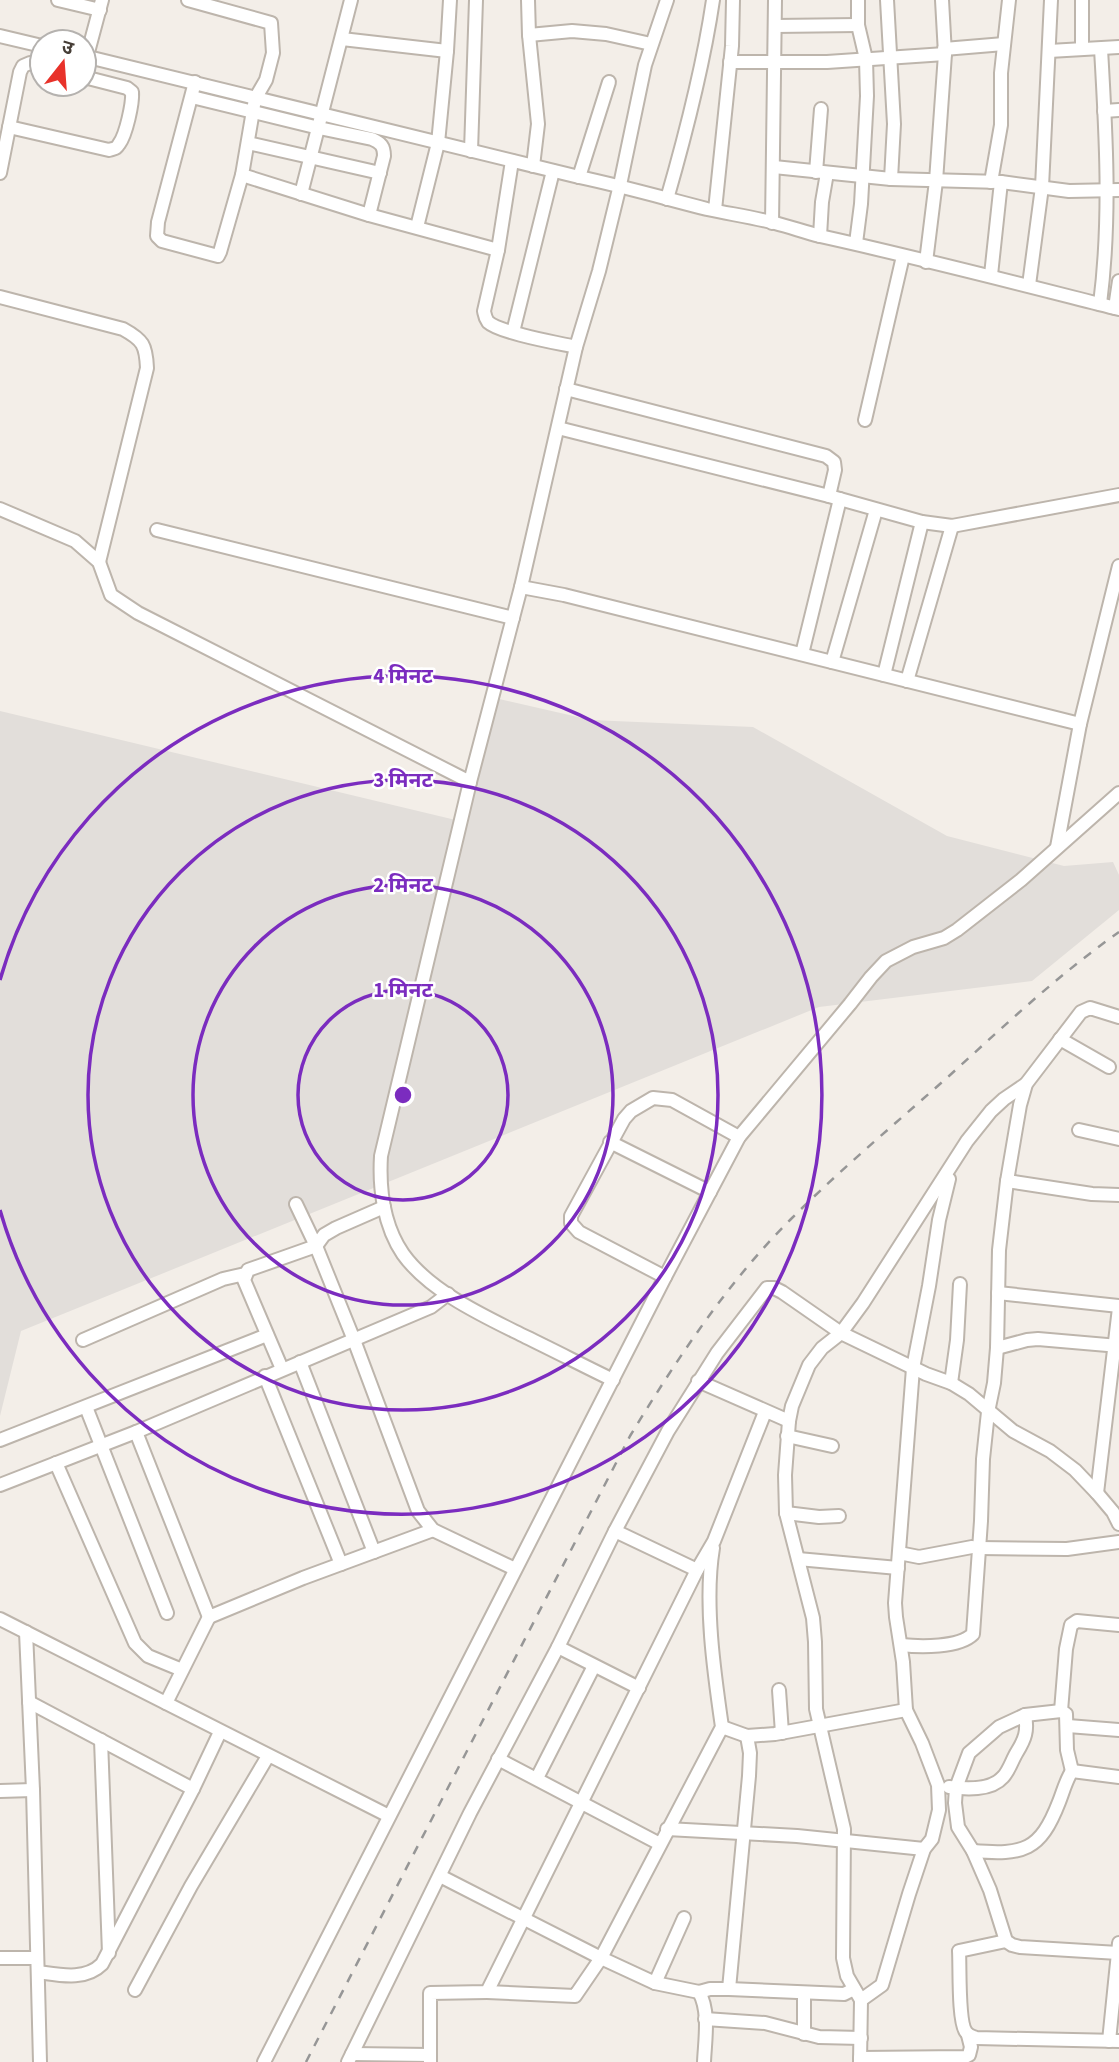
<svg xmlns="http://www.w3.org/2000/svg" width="1119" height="2062" font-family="'Source Sans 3','Noto Sans Devanagari',sans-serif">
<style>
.industrial{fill:#e2deda}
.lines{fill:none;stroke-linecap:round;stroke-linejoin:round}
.minor-casing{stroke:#bdb5ac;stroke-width:16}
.minor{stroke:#fff;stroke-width:12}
.rail{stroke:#969696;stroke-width:2.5;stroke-dasharray:9 9;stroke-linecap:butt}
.ring{fill:none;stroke:#7b2cbf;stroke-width:3.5}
.centre{fill:#7b2cbf;stroke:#fff;stroke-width:3.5}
.ring-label{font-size:21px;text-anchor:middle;font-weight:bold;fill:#7b2cbf;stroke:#fff;stroke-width:5;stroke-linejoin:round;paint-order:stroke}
</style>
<rect width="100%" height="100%" fill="#f3eee8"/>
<polygon class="industrial" points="495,698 591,720 753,727 947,836 1064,866 1113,862 1119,875 1119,910 1032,981 819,1007 21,1331 0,1416 0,711 464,822"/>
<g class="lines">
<g class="minor-casing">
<g id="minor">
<polyline points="58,0 100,10"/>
<path d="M188 0 271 23 273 53 266 80 255 99 242 175 369 215 498 250 484 311C485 316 485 318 488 322 500 333 558 343 576 347"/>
<polyline points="528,0 529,35 538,124 533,166"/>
<polyline points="887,0 894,124 891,179"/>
<polyline points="1082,0 1082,49"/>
<polyline points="775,26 858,25"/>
<polyline points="529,35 572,31 606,34 651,44"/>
<polyline points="0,36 42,46"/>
<polyline points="342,39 447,51"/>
<polyline points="944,49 1004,44"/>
<polyline points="1049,51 1119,47"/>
<path d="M84 56 579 177C622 186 664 198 707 209 730 214 752 217 775 223 790 227 805 232 820 236 920 258 1020 284 1119 309"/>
<polyline points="87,56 102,0"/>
<polyline points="730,62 827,62 945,54"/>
<polyline points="195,82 158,222 157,236 162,241 218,256 220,252 242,175"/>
<path d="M192 97 319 128 372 139C381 143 384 146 384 156L369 215"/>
<polyline points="1104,111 1119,110"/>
<path d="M9 127 109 150C115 148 116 149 119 144 126 135 133 103 132 92L127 88 84 77"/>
<polyline points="248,143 380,173"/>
<polyline points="471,151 476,0"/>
<polyline points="774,167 891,179 1001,182 1069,191 1119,190"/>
<polyline points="816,172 821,109"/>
<polyline points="0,173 20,72 23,66 30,63 42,66"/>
<polyline points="579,177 609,82"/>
<polyline points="991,182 1001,125 1001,73 1009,0"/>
<polyline points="301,194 351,0"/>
<path d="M667 199C686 133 703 68 713 0"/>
<polyline points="715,210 732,46 733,0"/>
<polyline points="772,223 775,0"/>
<polyline points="417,227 438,143 447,51 450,0"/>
<polyline points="820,236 822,202 827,173"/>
<polyline points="856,243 861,204 867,96 866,59 858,25 858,0"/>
<polyline points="498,250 512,161"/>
<polyline points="926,262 936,181 945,54 942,0"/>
<polyline points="991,275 1001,182"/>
<polyline points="1029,285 1042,187 1051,0"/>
<path d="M0 297 123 329C143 340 146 345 147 368L99 562"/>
<path d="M1100 304C1111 219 1106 134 1101 49"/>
<polyline points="1115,308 1119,281"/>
<polyline points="513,332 553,171"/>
<polyline points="566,389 826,456 834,462 835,470 829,496"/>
<polyline points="865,420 903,256"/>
<polyline points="558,428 829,496 922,522 952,526 1119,495"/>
<polyline points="0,509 75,541 99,562 111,595 138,613 470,782"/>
<polyline points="157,530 513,618"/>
<polyline points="521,587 564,595 1080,724"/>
<polyline points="802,654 840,499"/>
<polyline points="832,662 876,510"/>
<polyline points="884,675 922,522"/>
<polyline points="907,681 952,526"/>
<polyline points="1057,847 1080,724 1119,566"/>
<polyline points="1060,1039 1109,1067"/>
<polyline points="1079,1130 1119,1139"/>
<polyline points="610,1142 710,1192"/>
<polyline points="1007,1181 1092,1194 1119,1195"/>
<polyline points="296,1204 316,1246 354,1340 418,1511 433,1530 515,1569"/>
<polyline points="665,1277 579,1232 571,1223 571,1216 624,1119 631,1111 653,1098 672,1100 739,1137"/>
<polyline points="998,1293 1119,1306"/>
<polyline points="83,1340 223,1279 245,1274"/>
<polyline points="997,1348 1027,1340 1038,1339 1119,1346"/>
<polyline points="300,1362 374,1552"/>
<polyline points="282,1369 244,1280 248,1270 316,1246 324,1235 336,1228 384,1207"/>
<polyline points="265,1376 341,1564"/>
<path d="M613 1380C584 1366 555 1351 526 1337 486 1317 430 1292 403 1254 384 1226 379 1189 381 1156L470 782 521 587 576 347 599 271 620 185 645 65 667 0"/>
<polyline points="698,1381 789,1421"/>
<polyline points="951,1383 957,1340 960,1284"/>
<polyline points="86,1407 167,1613"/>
<polyline points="136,1432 209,1617 303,1578 433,1530"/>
<polyline points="787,1436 832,1446"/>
<polyline points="0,1440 267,1335"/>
<polyline points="56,1463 135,1643 148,1656 182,1670"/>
<polyline points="0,1485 136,1432 431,1307 448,1294"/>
<polyline points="1097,1493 1119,1308"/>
<polyline points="786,1513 819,1517 839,1516"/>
<polyline points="615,1531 697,1570"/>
<polyline points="979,1548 1067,1549 1119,1542"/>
<polyline points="899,1553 919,1557 972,1547"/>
<polyline points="798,1559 898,1568"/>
<polyline points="0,1619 389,1816"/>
<polyline points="26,1632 33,1790 40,2062"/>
<path d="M901 1645C920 1647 959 1648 973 1634L981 1521 983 1459 988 1412 994 1383 997 1348 999 1250 1007 1181 1015 1134 1020 1105 1026 1084 1081 1012 1090 1008 1119 1017"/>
<polyline points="558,1647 639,1688"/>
<polyline points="779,1690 782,1733"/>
<polyline points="29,1702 193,1789"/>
<polyline points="166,1703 209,1617"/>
<polyline points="1061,1711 1066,1649 1071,1625 1077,1621 1119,1625"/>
<polyline points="1068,1726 1119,1730"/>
<polyline points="722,1727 747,1736 775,1734 906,1710"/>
<polyline points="101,1740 109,1953"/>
<polyline points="498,1759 660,1844"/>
<polyline points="1072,1771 1067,1750 1066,1714 1061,1711 1025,1715 999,1727 969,1753 956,1788 955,1803 958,1827 973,1851 990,1890 1006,1941 1012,1945 1020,1947 1118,1953"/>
<polyline points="537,1778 594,1666"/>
<path d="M949 1787C965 1789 991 1791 1003 1777 1009 1771 1012 1760 1017 1752 1025 1739 1028 1731 1025 1715"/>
<polyline points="0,1791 33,1790"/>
<polyline points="667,1829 797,1836 924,1849"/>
<path d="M973 1851C1024 1855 1040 1851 1059 1802 1063 1792 1066 1780 1072 1771L1119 1777"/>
<path d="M440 1876 601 1958 655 1983 699 1992C710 2011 705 2040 704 2062"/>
<path d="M1006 1941 959 1951C960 1967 958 2022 966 2032 969 2036 971 2036 976 2038L1119 2041"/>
<polyline points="0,1958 37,1958"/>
<path d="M38 1972C60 1975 85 1981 102 1964L193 1789 220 1732"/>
<polyline points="655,1983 684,1918"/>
<polyline points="729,1989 749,1776 750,1753 747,1736"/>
<polyline points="135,1990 191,1886 268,1756"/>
<path d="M487 1992 575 1996 601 1958 722 1727C714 1672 704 1602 713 1548"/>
<polyline points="699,1992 710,1989 729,1989 844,1994 854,1989"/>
<polyline points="861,2000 847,1976 843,1958 844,1829 816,1709 815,1642 813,1618 786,1513 785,1475 789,1421 792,1406 809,1365 822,1348 841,1333 863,1303 967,1141 991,1111 1004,1099 1026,1084"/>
<polyline points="705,2019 765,2023 819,2037 861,2038"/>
<polyline points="804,2034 804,1993"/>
<polyline points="1109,2041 1119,1943"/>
<polyline points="352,2054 430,2055"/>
<polyline points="860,2058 965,2057 969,2055 971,2047 968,2035"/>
<polyline points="264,2062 665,1277 739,1137 850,1004 871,977 886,961 913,947 944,938 957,930 1021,880 1119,793"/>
<polyline points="348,2062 470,1813 558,1647 615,1531 668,1431 717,1353 767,1288 774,1288 782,1292 841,1333 926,1374 951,1383 969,1394 1013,1431 1050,1451 1075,1470 1097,1493 1113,1512 1119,1524"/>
<polyline points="430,2062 430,1993 487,1992 697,1570 714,1541 765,1412"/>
<polyline points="860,2062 861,2000 882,1985 909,1894 924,1849 932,1839 939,1810 938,1785 922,1743 906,1710 903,1662 896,1617 895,1603 913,1368 929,1286 939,1220 949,1179"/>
</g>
</g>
<use href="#minor" class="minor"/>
<path class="rail" d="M306 2062 630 1436C677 1359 727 1283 791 1219 841 1169 896 1123 949 1076 1004 1026 1058 975 1119 932"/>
</g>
<g class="ring">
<circle cx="403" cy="1095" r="105"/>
<circle cx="403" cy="1095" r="210"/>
<circle cx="403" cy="1095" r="315"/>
<path d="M0 980A419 419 0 1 1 0 1210"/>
</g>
<circle cx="403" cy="1095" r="10" class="centre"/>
<g class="ring-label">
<text x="403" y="683">4 मिनट</text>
<text x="403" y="787">3 मिनट</text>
<text x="403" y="892">2 मिनट</text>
<text x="403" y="997">1 मिनट</text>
</g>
<g transform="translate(63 63) rotate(17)"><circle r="33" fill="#ffffff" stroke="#b5b2af" stroke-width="2"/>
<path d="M0-5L12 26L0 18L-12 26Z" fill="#e8322a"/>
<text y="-10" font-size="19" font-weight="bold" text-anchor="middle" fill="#463e37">उ</text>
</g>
</svg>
